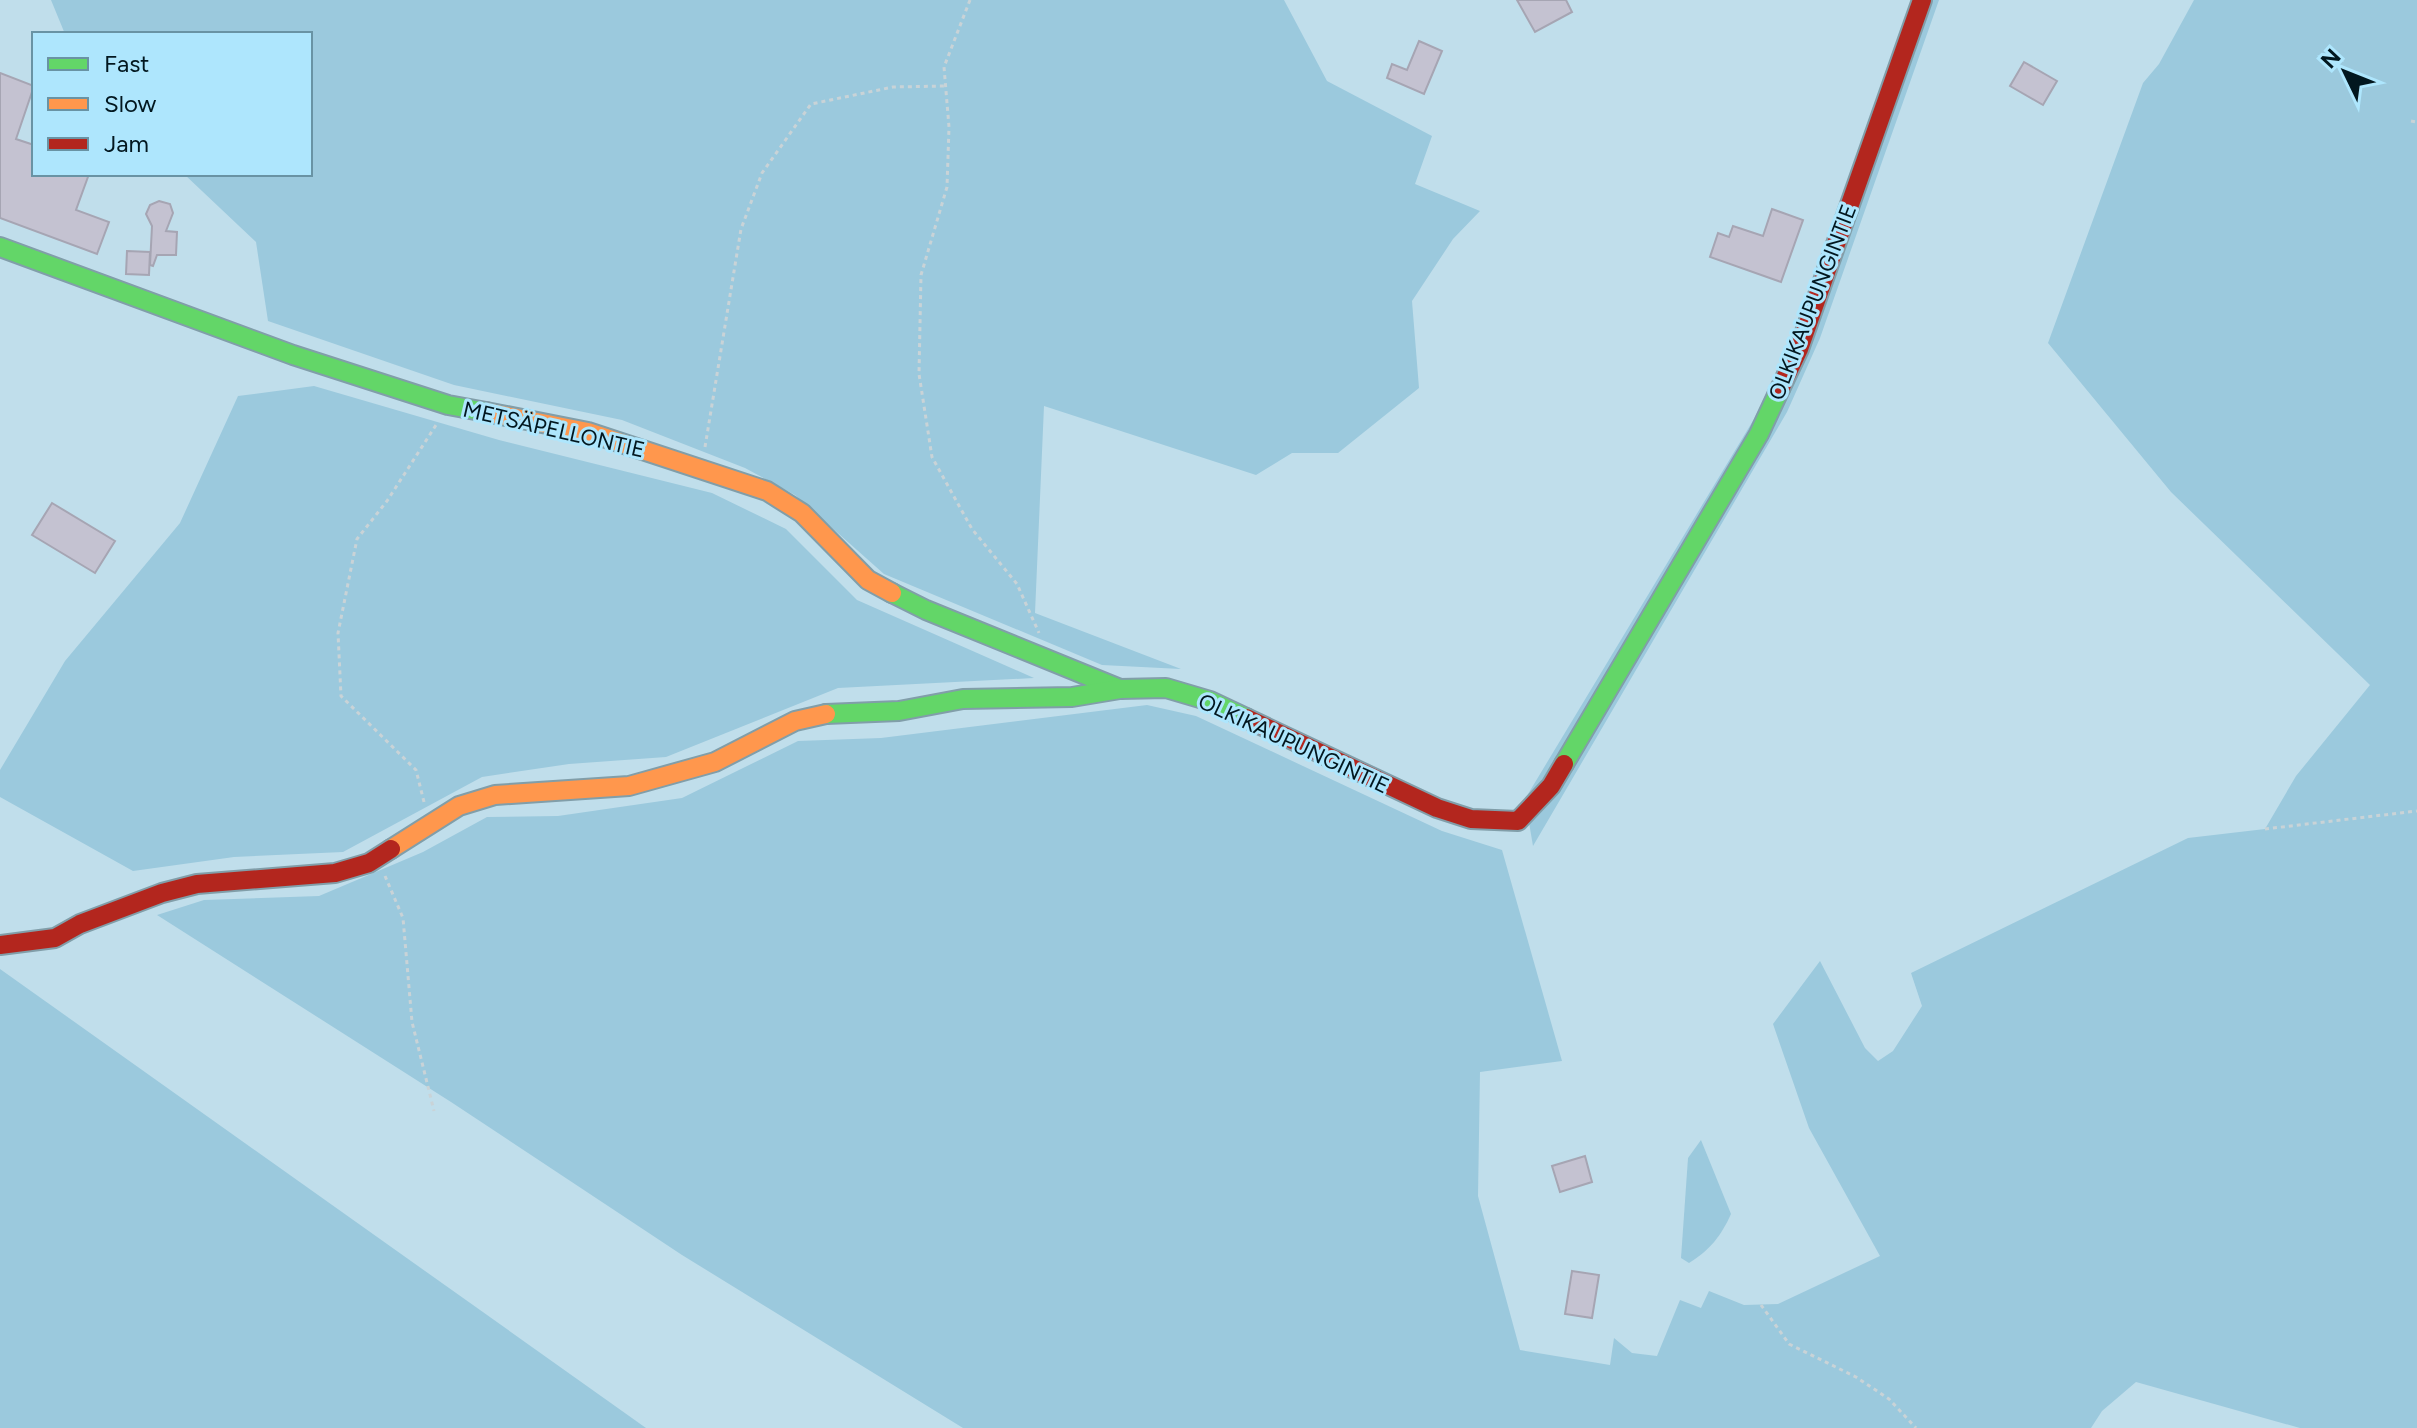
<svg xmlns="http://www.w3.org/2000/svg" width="2417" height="1428" font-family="Figtree,sans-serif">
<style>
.green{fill:#9bc9dd}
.building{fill:#c4c2d1;stroke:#a6a5b3;stroke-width:2}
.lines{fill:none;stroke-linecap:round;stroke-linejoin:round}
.fast-casing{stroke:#819ea9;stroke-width:22}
.slow-casing{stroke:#819ea9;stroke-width:22}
.jam-casing{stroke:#819ea9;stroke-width:22}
.path{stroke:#c9d3d7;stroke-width:3;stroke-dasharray:4 4;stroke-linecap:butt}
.fast{stroke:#63d668;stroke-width:18}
.slow{stroke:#ff974d;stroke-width:18}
.jam{stroke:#b3261e;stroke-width:18}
.labels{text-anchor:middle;stroke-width:6;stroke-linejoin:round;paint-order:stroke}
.street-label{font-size:22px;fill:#02171f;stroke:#aee6fd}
</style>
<rect width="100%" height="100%" fill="#c0deeb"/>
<g class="green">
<polygon points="51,0 1284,0 1327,81 1432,136 1415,184 1480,211 1453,239 1412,301 1419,388 1338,453 1292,453 1256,475 1044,406 1035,613 1181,669 1102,665 884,574 795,495 745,468 622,420 454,385 268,321 256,242 184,174 310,174 310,34 65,34"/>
<polygon points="1911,0 1939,0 1820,338 1787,412 1533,846 1525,799 1754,419 1795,333"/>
<polygon points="2194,0 2417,0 2417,1428 2300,1428 2136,1382 2102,1411 2091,1428 963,1428 682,1255 451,1102 157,915 204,900 319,896 423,852 487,817 558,816 682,798 798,741 881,738 1147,705 1196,716 1442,831 1502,850 1562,1061 1480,1072 1478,1196 1520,1350 1610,1365 1614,1338 1632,1353 1657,1356 1680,1300 1701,1308 1709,1291 1744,1305 1778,1304 1880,1256 1809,1128 1773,1024 1820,961 1865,1048 1878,1061 1893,1051 1922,1006 1911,973 2188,838 2265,829 2296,776 2370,685 2171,492 2048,343 2143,83 2159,64"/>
<polygon points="314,386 499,440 712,493 786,529 857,600 1034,678 838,688 666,757 569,764 482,777 343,852 234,857 133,871 0,797 0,770 65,661 180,523 238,396"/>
<polygon points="0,969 646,1428 0,1428"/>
<path d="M1701 1140 1731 1214C1721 1236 1710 1250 1689 1263L1681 1258 1688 1158Z"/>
</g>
<g class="building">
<polygon points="1517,0 1566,0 1572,12 1535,32"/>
<polygon points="1419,41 1442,51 1424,94 1387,78 1392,64 1407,70"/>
<polygon points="2024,62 2057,81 2043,105 2010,86"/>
<polygon points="0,73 34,86 16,139 34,145 34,174 89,174 76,210 109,222 97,254 0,218"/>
<polygon points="159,201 170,204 173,213 166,231 177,232 176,255 157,255 153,266 150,265 152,226 146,214 150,205"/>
<polygon points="1772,209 1803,220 1781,282 1710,257 1718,233 1729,237 1733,226 1763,236"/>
<polygon points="127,251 150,252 149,275 126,274"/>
<polygon points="52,503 115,541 95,573 32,535"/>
<polygon points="1585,1156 1592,1182 1560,1192 1552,1166"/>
<polygon points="1572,1271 1599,1275 1592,1318 1565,1314"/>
</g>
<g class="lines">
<g class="fast-casing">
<g id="fast">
<polyline points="0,247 293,355 448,405 486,412"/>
<polyline points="892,593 926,610 1120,689"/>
<polyline points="826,714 899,711 963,699 1072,697 1120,689 1166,688 1210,701 1246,718"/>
<polyline points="1564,764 1759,434 1780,389"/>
</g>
</g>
<g class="slow-casing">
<g id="slow">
<polyline points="486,412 588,432 767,491 802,513 868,580 892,593"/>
<polyline points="391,849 459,806 495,795 629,786 715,762 795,721 826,714"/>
</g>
</g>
<g class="jam-casing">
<g id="jam">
<polyline points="1780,389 1799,349 1922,0"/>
<polyline points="1246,718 1437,808 1471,819 1518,821 1551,786 1564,764"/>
<polyline points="0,945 55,938 80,924 162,893 197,884 335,873 369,863 391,849"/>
</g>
</g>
<g class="path">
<polyline points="970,0 944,67 949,127 947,187 921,275 919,374 932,457 972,529 1017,584 1039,633"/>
<polyline points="2411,121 2417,122"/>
<polyline points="705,447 741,229 762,173 811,104 893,87 944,86"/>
<polyline points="424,802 416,770 341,696 338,633 357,539 387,501 438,422"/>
<polyline points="2265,829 2417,811"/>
<polyline points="385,876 403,918 412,1022 434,1111"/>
<polyline points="1761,1305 1789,1344 1856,1377 1889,1399 1916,1428"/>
</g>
<use href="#fast" class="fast"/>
<use href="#slow" class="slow"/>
<use href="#jam" class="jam"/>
</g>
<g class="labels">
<g class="street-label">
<text transform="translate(1812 302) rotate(-69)" y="8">OLKIKAUPUNGINTIE</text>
<text transform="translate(554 429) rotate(13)" y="8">METSÄPELLONTIE</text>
<text transform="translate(1294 743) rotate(25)" y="8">OLKIKAUPUNGINTIE</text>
</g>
</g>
<rect x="32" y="32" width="280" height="144" fill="#aee6fd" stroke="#6993a4" stroke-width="2"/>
<rect x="48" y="58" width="40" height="12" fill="#63d668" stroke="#6993a4" stroke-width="2"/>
<text x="104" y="72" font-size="24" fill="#02171f">Fast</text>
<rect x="48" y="98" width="40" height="12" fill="#ff974d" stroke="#6993a4" stroke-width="2"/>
<text x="104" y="112" font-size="24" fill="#02171f">Slow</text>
<rect x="48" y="138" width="40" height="12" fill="#b3261e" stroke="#6993a4" stroke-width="2"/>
<text x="104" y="152" font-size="24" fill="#02171f">Jam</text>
<g transform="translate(2345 72) rotate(313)" stroke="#aee6fd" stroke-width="6" paint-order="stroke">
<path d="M0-6L14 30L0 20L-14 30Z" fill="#02171f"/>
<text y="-12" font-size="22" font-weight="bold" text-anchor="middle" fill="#02171f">N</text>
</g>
</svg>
